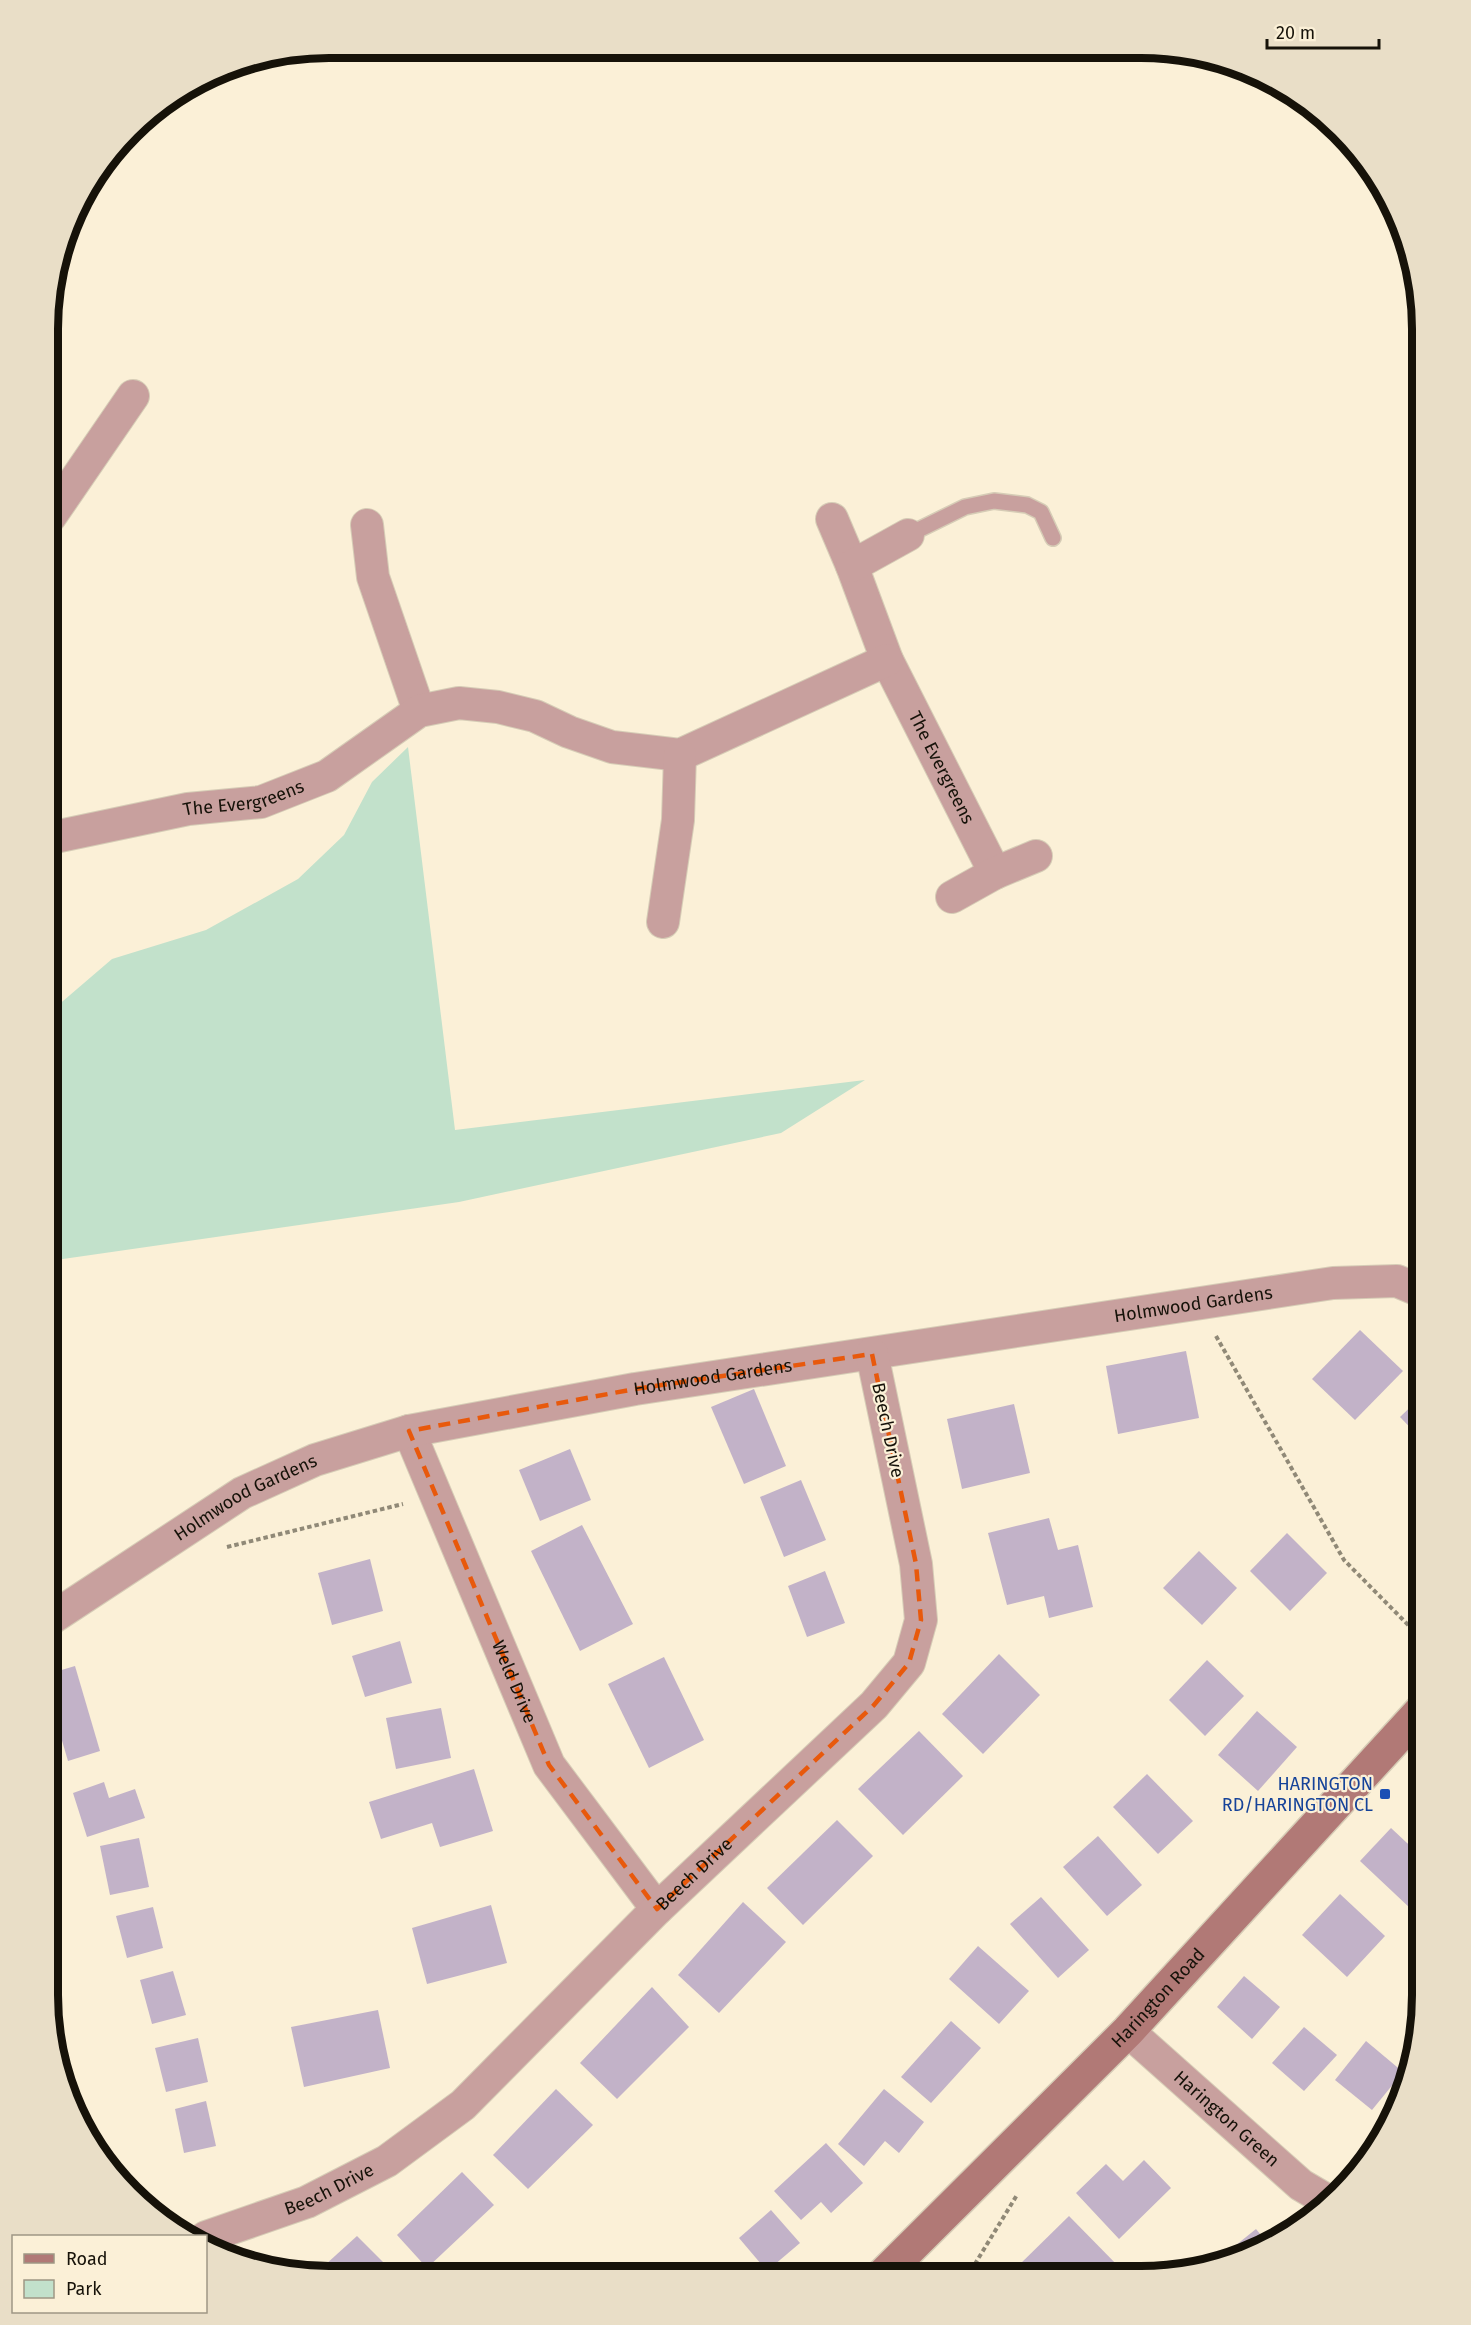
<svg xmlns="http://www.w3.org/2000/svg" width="1471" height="2325" font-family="'Fira Sans',sans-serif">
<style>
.green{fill:#c2e1cb}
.building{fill:#c2b2c8}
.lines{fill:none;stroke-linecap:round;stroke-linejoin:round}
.lane-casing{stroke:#d6ccb6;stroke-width:18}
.street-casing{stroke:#d6ccb6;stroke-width:34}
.secondary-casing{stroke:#d6ccb6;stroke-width:36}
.path{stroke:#908977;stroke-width:4;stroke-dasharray:4.5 3;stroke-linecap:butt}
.lane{stroke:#c8a09e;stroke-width:15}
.street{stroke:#c8a09e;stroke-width:32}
.secondary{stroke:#b17976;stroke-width:33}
.marked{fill:none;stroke:#e8590c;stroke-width:4.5;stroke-dasharray:12 8;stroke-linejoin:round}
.transit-dot{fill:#1a4fb4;stroke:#fbf0d7;stroke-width:2}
.labels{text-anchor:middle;stroke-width:4.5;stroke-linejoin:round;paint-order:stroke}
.street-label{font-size:18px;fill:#161209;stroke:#fbf0d7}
.transit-label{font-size:18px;fill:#164399;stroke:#fbf0d7;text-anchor:end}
.rim{fill:none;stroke:#161209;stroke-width:8}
</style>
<rect width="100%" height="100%" fill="#fbf0d7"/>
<polygon class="green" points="408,747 455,1130 865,1080 781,1133 459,1202 49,1261 49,1013 112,959 206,930 298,879 344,835 372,782"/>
<g class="building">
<polygon points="1360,1330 1403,1371 1355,1420 1312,1379"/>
<polygon points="1186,1351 1199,1418 1118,1434 1106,1366"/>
<polygon points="754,1389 786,1466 744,1484 711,1407"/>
<polygon points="1423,1395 1423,1441 1400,1417"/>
<polygon points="1014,1404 1030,1473 962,1489 947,1419"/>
<polygon points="570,1449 591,1500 540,1521 519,1470"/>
<polygon points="801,1480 826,1540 784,1557 760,1497"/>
<polygon points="1049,1518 1058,1550 1078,1545 1093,1607 1049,1618 1044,1596 1007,1605 988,1533"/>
<polygon points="582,1525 633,1624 580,1651 531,1551"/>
<polygon points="1287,1533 1327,1573 1290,1611 1250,1571"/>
<polygon points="1199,1551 1237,1588 1202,1625 1163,1588"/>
<polygon points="370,1559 383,1611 332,1625 318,1573"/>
<polygon points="825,1571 845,1623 807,1637 788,1586"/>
<polygon points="400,1641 412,1683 365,1697 352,1656"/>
<polygon points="999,1654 1040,1695 983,1754 942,1714"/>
<polygon points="664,1657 704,1740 649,1768 608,1684"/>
<polygon points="1207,1660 1244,1696 1205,1736 1169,1700"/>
<polygon points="75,1666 100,1751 68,1761 48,1693 48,1674"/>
<polygon points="441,1708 451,1758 396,1769 386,1718"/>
<polygon points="1257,1711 1297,1747 1258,1791 1218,1755"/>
<polygon points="919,1731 963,1776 903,1835 858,1789"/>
<polygon points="474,1769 493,1831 440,1847 432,1823 381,1839 369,1802"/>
<polygon points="1147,1774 1193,1821 1158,1854 1113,1807"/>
<polygon points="104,1782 109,1798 135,1789 145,1818 87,1837 73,1793"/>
<polygon points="837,1820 873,1856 803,1925 767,1888"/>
<polygon points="1391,1828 1422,1857 1422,1897 1411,1909 1360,1861"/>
<polygon points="1098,1836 1142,1885 1107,1916 1063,1867"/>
<polygon points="139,1838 149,1887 110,1895 100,1846"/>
<polygon points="1340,1894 1385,1936 1347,1977 1302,1935"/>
<polygon points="1041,1897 1089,1950 1058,1978 1010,1924"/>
<polygon points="743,1902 786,1942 719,2013 678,1975"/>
<polygon points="491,1905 507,1963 427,1984 412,1928"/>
<polygon points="153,1907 163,1948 127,1958 116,1916"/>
<polygon points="978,1946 1029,1991 999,2024 949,1979"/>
<polygon points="173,1971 186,2015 152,2024 140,1980"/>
<polygon points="1244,1976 1280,2007 1252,2039 1217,2007"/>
<polygon points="652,1987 689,2027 617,2099 580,2063"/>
<polygon points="378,2010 390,2068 304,2087 291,2027"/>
<polygon points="951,2021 981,2048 931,2103 901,2077"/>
<polygon points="1304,2027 1337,2055 1304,2091 1272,2063"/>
<polygon points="198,2038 208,2082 166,2092 155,2048"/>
<polygon points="1366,2041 1403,2072 1372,2110 1335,2080"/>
<polygon points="556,2089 593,2125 528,2189 493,2155"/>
<polygon points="884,2089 924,2122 899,2153 885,2141 864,2166 838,2144"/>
<polygon points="206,2101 216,2146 184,2153 175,2109"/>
<polygon points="1394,2114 1395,2115 1381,2139 1375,2135"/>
<polygon points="826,2143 863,2183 831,2213 821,2202 801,2220 774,2191"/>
<polygon points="1144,2160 1171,2188 1119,2239 1076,2193 1106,2164 1123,2181"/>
<polygon points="462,2172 494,2205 427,2268 397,2235"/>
<polygon points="771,2210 800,2243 767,2271 739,2238"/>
<polygon points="1069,2216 1124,2272 1118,2277 1014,2277 1011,2273"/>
<polygon points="1256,2229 1269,2245 1250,2255 1215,2262"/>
<polygon points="357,2236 391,2270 386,2275 314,2275"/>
<polygon points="698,2263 712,2276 686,2276"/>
</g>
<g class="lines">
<g class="lane-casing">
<polyline id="lane" points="908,535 965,507 994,501 1027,505 1041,512 1053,538"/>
</g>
<g class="street-casing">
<g id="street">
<polyline points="50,517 133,396"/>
<path id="s1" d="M832 519 852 566 887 660 995 873"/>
<polyline points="367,525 373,577 419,711"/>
<polyline points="852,566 908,535"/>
<path id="s2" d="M50 838 188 809 261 802 327 776 419 711 459 703 498 707 535 716 569 732 612 747 680 755 887 660"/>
<polyline points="952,897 995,873 1036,856"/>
<polyline points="663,922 678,820 680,755"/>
<path id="s3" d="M409 1431 549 1765 657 1909"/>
<path id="s4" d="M49 1620 242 1493 315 1460 409 1431 635 1389 1333 1283 1397 1281 1423 1292"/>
<path id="s5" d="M1128 2031 1301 2185 1330 2202"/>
<path id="s6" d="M206 2237 307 2202 387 2161 463 2105 657 1909 874 1705 909 1663 921 1620 916 1564 872 1354"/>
</g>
</g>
<g class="secondary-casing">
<g id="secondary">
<path id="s7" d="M882 2276 1128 2031 1422 1710"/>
</g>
</g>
<g class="path">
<polyline points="1216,1336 1344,1560 1423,1640"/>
<polyline points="227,1547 403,1504"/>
<polyline points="967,2277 1017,2195"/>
</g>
<use href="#lane" class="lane"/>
<use href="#street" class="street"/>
<use href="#secondary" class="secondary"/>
</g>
<path class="marked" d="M872 1354 916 1564 921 1620 909 1663 874 1705 657 1909 549 1765 409 1431 635 1389Z"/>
<rect class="transit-dot" x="1379" y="1788" width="12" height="12" rx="3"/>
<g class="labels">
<g class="street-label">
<text dy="6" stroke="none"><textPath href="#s1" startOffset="272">The Evergreens</textPath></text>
<text dy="6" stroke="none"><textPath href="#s2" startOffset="198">The Evergreens</textPath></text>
<text dy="6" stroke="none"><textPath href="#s4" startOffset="1204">Holmwood Gardens</textPath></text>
<text dy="6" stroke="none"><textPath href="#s4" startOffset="718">Holmwood Gardens</textPath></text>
<text transform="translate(888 1430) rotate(78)" y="6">Beech Drive</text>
<text dy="6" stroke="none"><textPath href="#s4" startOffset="232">Holmwood Gardens</textPath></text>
<text dy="6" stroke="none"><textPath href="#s3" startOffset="272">Weld Drive</textPath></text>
<text dy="6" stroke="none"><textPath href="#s6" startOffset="618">Beech Drive</textPath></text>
<text dy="6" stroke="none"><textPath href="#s7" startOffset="392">Harington Road</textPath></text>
<text dy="6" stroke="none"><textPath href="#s5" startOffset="132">Harington Green</textPath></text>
<text dy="6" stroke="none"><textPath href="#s6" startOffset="132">Beech Drive</textPath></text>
</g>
<g class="transit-label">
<text x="1373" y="1790">HARINGTON<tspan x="1373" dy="21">RD/HARINGTON CL</tspan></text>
</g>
</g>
<path d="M0 0H1471V2325H0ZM329 58H1141A271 271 0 0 1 1412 329V1995A271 271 0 0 1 1141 2266H329A271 271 0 0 1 58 1995V329A271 271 0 0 1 329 58Z" fill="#e9dec7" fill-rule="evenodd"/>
<path class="rim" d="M329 58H1141A271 271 0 0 1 1412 329V1995A271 271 0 0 1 1141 2266H329A271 271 0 0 1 58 1995V329A271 271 0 0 1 329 58Z"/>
<rect x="12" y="2235" width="195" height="78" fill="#fbf0d7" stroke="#9f9785" stroke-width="1.5"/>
<rect x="24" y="2254" width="30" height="9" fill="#b17976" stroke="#9f9785" stroke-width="1.5"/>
<text x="66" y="2265" font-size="18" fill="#161209">Road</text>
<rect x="24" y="2280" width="30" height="18" fill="#c2e1cb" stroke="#9f9785" stroke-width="1.5"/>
<text x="66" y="2295" font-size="18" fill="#161209">Park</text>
<path d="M1267 39v9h112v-9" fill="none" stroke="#161209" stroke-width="3"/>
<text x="1276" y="39" font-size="18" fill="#161209" stroke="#fbf0d7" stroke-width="4.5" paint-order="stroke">20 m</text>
</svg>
